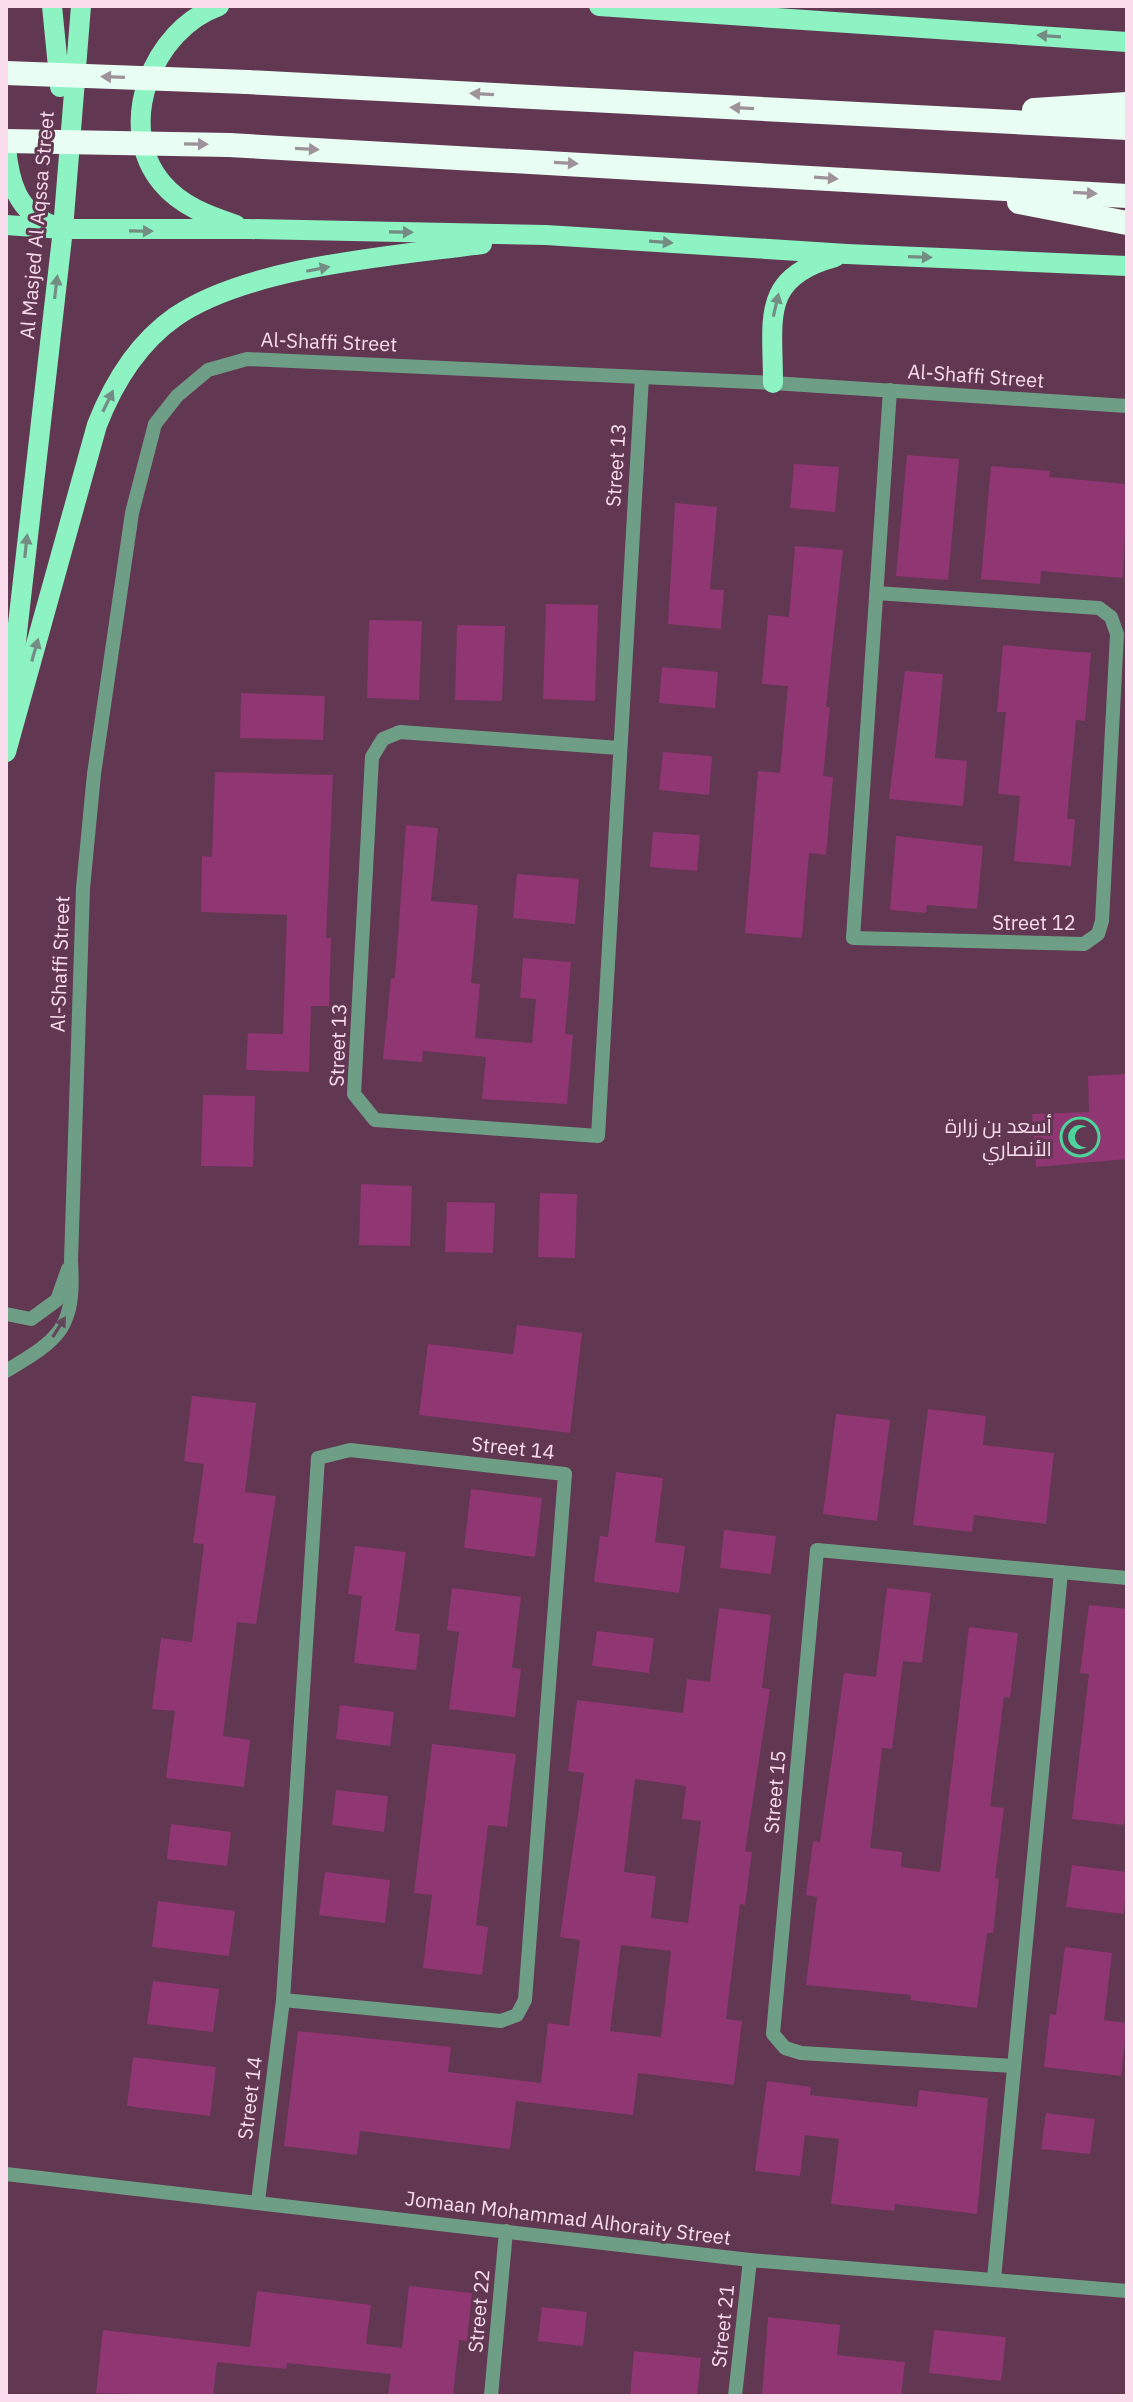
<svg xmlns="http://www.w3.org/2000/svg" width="1133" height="2402" font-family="'IBM Plex Sans',Cairo,sans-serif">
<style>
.building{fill:#8f3673;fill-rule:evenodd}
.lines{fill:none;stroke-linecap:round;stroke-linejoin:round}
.minor{stroke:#6f9e86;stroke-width:14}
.major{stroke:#8df3c3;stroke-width:20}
.highway{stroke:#e8fef2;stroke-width:24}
.highway-bridge{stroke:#e8fef2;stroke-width:24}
.oneway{fill:#758c85}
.oneway2{fill:#9e919a}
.oneway3{fill:#64465a}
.labels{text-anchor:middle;stroke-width:6;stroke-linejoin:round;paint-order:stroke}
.street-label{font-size:20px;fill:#f9dded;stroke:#623752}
.poi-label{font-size:20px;fill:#f9dded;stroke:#623752;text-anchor:end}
</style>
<rect width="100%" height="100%" fill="#623752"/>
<g class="building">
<polygon points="907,455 959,459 948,580 896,576"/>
<polygon points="794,464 839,467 835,512 790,508"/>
<polygon points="991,466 1050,471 1049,477 1127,484 1123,578 1041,571 1040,584 981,579"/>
<polygon points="675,503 717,507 710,589 724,590 721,629 668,624"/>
<polygon points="795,546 843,550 826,707 830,707 823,776 833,777 826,855 809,853 802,938 745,933 758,771 780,773 788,686 762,684 768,615 789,617"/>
<polygon points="546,604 598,605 595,701 543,699"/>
<polygon points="369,620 422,621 419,700 367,698"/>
<polygon points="457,625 505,626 502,701 455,700"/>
<polygon points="1003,645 1091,653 1085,721 1076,720 1067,819 1075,819 1071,866 1014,861 1020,796 998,794 1006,712 997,712"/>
<polygon points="662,667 718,672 715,708 659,703"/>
<polygon points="905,671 943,674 935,758 967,761 963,806 889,799"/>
<polygon points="241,693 325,696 323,740 240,738"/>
<polygon points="663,752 712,756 709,795 659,790"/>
<polygon points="215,772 333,775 326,938 331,938 329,1006 311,1006 309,1072 246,1070 248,1033 283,1034 287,915 201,912 202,856 212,857"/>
<polygon points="406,825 438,828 431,901 478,905 471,983 480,984 475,1038 532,1043 536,999 520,998 523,958 571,962 565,1034 573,1035 567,1104 482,1099 486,1057 423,1051 422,1062 383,1059 391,978 395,978"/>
<polygon points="653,832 700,835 697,871 650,867"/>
<polygon points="896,836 983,846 977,909 927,905 926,913 890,910"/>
<polygon points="517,874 579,879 575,924 513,918"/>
<polygon points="1127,1074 1127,1159 1036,1167 1032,1114 1089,1112 1088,1076"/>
<polygon points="203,1095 255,1096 253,1167 201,1166"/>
<polygon points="361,1184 412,1186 410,1246 359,1245"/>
<polygon points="540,1193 577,1194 575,1258 538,1257"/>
<polygon points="447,1202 495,1203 493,1253 445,1252"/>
<polygon points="517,1325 582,1333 570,1433 419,1415 428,1344 513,1354"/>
<polygon points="192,1396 256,1403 245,1492 276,1496 256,1624 237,1622 223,1736 250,1740 244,1787 166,1778 175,1711 152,1709 161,1638 192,1642 204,1544 193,1543 204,1464 184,1461"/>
<polygon points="928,1409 986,1416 983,1445 1054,1453 1046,1524 974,1515 972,1532 913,1525"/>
<polygon points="836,1414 890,1420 877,1521 823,1514"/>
<polygon points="616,1472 663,1478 655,1542 685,1546 679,1593 594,1582 600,1536 608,1537"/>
<polygon points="471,1489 542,1498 535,1557 464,1548"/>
<polygon points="724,1530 776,1536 771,1574 720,1568"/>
<polygon points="355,1546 406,1552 395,1631 420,1634 416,1670 354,1663 362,1596 348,1594"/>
<polygon points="452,1588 521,1597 512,1668 521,1669 515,1717 449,1709 459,1632 447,1630"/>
<polygon points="887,1588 931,1593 922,1663 903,1661 892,1749 882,1748 870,1848 902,1852 901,1867 940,1872 969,1627 1018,1633 1010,1698 1004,1697 990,1806 1004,1808 995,1878 999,1879 993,1933 987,1933 977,2008 910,2000 911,1995 806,1985 817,1897 806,1895 813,1841 820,1842 844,1673 876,1677"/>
<polygon points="1089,1605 1127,1609 1127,1800 1124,1825 1072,1819 1089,1674 1080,1673"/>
<path d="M719 1608 771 1615 762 1688 770 1689 745 1851 752 1852 745 1905 740 1904 726 2019 742 2021 734 2085 638 2073 633 2115 516 2101 510 2149 360 2131 357 2155 284 2146 298 2031 451 2047 448 2072 541 2083 548 2023 569 2026 580 1940 560 1937 584 1773 568 1771 577 1700 683 1713 687 1679 710 1682ZM635 1779 686 1786 682 1819 701 1821 688 1923 651 1918 656 1876 624 1872ZM621 1945 671 1951 661 2037 610 2031Z"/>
<polygon points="597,1631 654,1638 649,1673 592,1666"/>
<polygon points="340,1705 394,1712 390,1746 336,1739"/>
<polygon points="432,1744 516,1754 507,1827 488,1825 476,1925 488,1927 482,1975 423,1968 432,1895 414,1893"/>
<polygon points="336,1790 388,1796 384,1832 332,1825"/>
<polygon points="171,1824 231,1832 227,1866 167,1859"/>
<polygon points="1072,1865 1127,1872 1124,1914 1066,1907"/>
<polygon points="325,1872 390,1880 385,1923 319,1915"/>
<polygon points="158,1901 235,1911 229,1956 152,1947"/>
<polygon points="1065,1947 1112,1953 1104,2020 1127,2023 1121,2076 1044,2067 1050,2014 1056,2015"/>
<polygon points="153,1981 219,1989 213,2032 147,2024"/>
<polygon points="133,2057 216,2067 210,2116 127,2106"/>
<polygon points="767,2081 811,2087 810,2095 917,2107 919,2090 988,2098 977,2214 895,2204 894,2211 831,2204 839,2139 805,2135 800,2176 755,2171"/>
<polygon points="1046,2113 1095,2119 1090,2154 1041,2149"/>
<polygon points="409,2286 472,2293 467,2341 459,2340 453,2396 388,2396 391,2374 287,2363 286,2369 217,2362 213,2396 96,2393 103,2330 250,2347 257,2291 371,2305 366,2344 402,2348"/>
<polygon points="542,2307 587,2312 583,2346 538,2341"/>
<polygon points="768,2317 840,2325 837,2355 905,2362 901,2396 762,2396"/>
<polygon points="934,2330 1006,2337 1001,2381 929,2373"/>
<polygon points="634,2351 701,2358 697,2396 630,2396"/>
</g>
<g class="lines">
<g class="minor">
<polyline points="876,593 1099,608 1111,617 1117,634 1102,921 1098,934 1084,944 853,938 890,390"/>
<polyline points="619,748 400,732 383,739 372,757 354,1094 375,1120 598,1136 642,377"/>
<polyline points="6,1314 31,1319 57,1300 68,1269"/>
<path d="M6 1371C62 1338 75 1327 71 1261L83 888 94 774 132 513 155 424 177 396 208 370 247 359 773 383 1127 406"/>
<polyline points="1013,2066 801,2053 785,2048 773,2034 817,1550 1127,1578"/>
<polyline points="6,2174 750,2260 1127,2291"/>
<polyline points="258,2201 283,2000 318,1458 350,1450 565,1474 525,2000 517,2015 501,2021 283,2000"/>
<polyline points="994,2279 1061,1572"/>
<polyline points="491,2396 506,2231"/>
<polyline points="735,2396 750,2260"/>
</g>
<g class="major">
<polyline points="52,6 60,87"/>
<path d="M219 6C153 29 114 126 162 183 181 206 209 216 236 225"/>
<polyline points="599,6 1127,42"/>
<path d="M6 147C9 181 17 212 52 225"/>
<polyline points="6,225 63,229 248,229 546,235 847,254 1127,266"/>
<path d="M773 383C773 319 760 277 835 257"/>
<polyline points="9,703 63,229 81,6"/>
<path d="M6 752 97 425C113 384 138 343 175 317 249 266 393 256 482 244"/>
</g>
<g class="highway">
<polyline points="247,82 1127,128"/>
<polyline points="1034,110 1127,104"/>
<polyline points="229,145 1127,196"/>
<polyline points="1019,202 1127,223"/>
</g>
<g class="highway-bridge">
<polyline points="6,73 247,82"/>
<polyline points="6,141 229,145"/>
</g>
</g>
<defs><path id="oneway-solid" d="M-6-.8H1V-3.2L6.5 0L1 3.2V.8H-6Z" transform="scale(2)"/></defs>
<g class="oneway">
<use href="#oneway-solid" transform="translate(1049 36) rotate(-176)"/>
<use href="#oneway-solid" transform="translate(141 231) rotate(1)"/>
<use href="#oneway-solid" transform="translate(401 232) rotate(1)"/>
<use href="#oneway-solid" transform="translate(661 242) rotate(4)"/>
<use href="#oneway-solid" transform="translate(920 257) rotate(2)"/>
<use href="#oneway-solid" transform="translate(318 269) rotate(-11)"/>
<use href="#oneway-solid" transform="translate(56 287) rotate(-83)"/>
<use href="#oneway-solid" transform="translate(776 305) rotate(-77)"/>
<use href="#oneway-solid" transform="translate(108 401) rotate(-64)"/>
<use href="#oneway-solid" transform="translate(26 546) rotate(-84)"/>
<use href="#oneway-solid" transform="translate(35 650) rotate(-74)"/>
</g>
<g class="oneway2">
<use href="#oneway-solid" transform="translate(113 77) rotate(-178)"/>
<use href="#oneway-solid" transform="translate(482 94) rotate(-177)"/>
<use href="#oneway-solid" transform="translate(742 108) rotate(-177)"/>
<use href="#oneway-solid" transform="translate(196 144) rotate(1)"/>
<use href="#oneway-solid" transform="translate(307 149) rotate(3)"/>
<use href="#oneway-solid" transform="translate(566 163) rotate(3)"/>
<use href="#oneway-solid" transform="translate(826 178) rotate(4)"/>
<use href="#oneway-solid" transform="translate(1085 193) rotate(3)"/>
</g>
<use class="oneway3" href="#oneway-solid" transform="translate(59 1327) rotate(-58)"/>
<defs>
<g id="mosque-ring" transform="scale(2)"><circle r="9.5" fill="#623752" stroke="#4cd49b" stroke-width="1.5"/><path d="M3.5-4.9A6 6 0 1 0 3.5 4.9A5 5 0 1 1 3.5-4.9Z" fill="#4cd49b"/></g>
</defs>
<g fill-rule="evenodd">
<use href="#mosque-ring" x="1080" y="1137"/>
</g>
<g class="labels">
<g class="street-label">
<text transform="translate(37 225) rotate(-85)" y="7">Al Masjed Al Aqssa Street</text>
<text transform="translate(329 342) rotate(2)" y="7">Al-Shaffi Street</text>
<text transform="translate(976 376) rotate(4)" y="7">Al-Shaffi Street</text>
<text transform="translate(616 465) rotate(-86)" y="7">Street 13</text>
<text x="1034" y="930">Street 12</text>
<text transform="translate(60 964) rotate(-88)" y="7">Al-Shaffi Street</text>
<text transform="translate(338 1045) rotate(-88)" y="7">Street 13</text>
<text transform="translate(513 1448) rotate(6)" y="7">Street 14</text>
<text transform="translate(775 1792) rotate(-85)" y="7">Street 15</text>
<text transform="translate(250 2098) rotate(-83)" y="7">Street 14</text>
<text transform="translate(568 2218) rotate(7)" y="7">Jomaan Mohammad Alhoraity Street</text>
<text transform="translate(479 2311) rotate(-85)" y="7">Street 22</text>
<text transform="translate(723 2326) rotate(-84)" y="7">Street 21</text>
</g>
<g class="poi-label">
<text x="1052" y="1133">أسعد بن زرارة<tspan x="1052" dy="23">الأنصاري</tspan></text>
</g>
</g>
<rect width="1133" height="2402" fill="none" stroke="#f9dded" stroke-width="16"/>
</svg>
